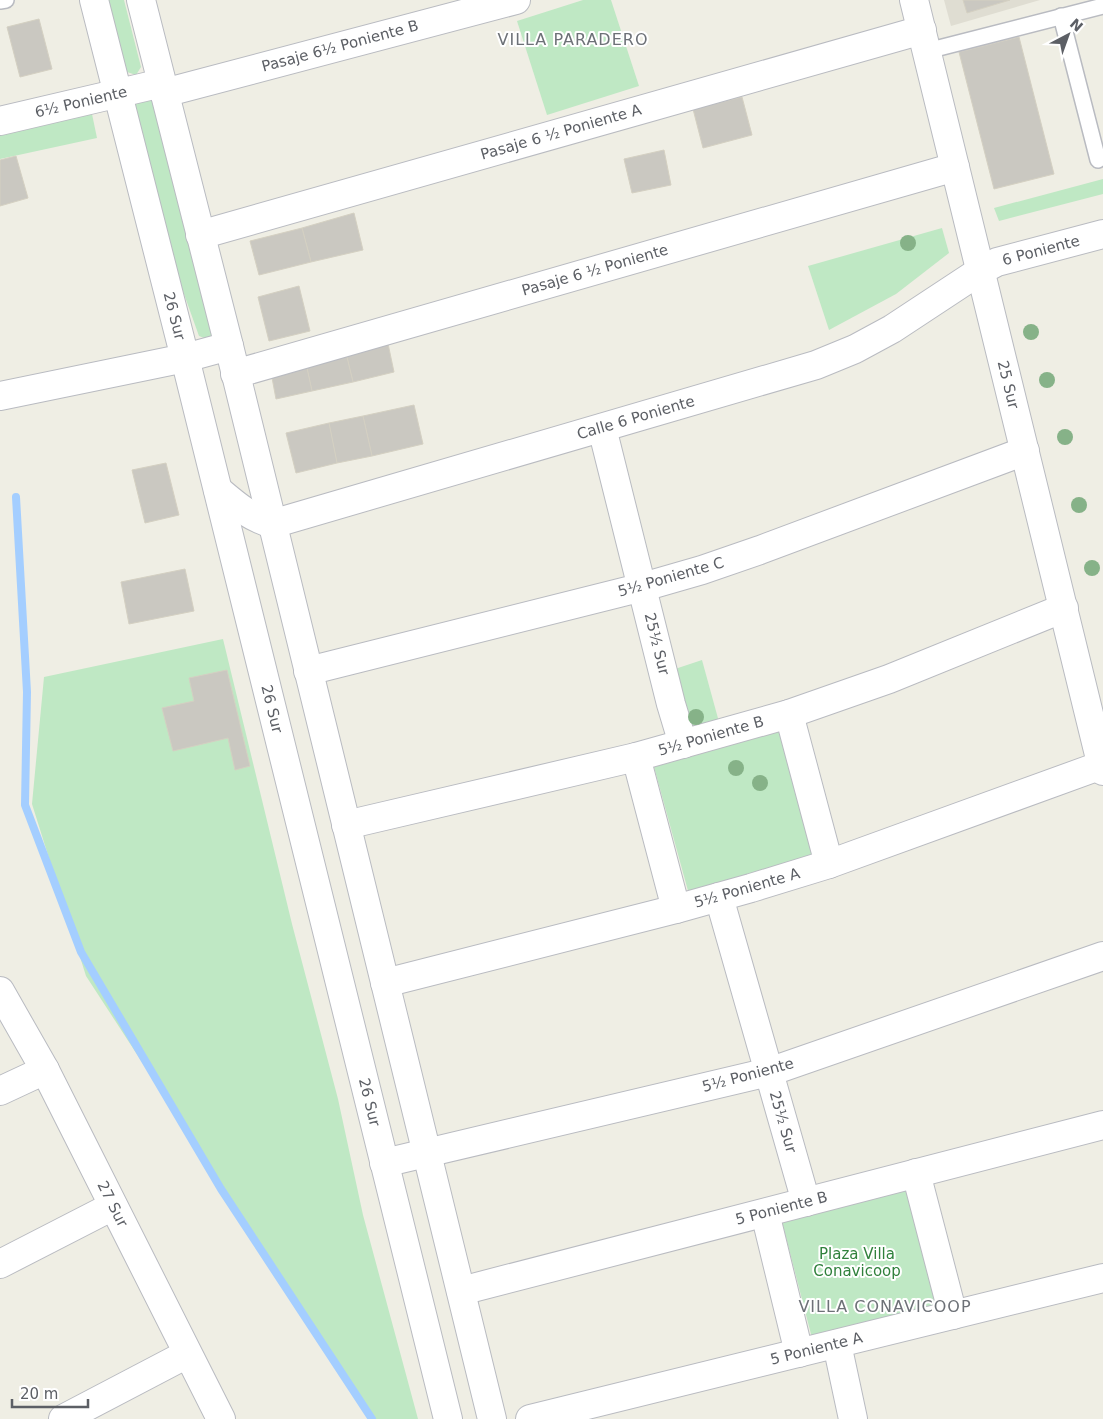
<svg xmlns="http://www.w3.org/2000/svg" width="1103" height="1419" font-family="'DejaVu Sans',sans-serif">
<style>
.education{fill:#dfddd2}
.green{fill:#bfe8c4}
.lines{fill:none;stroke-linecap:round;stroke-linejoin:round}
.stream{stroke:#a4ceff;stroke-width:8}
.building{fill:#cac8c1;stroke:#d4d0c2}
.service-casing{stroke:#b9bbc1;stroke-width:18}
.minor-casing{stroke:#b9bbc1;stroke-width:30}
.tertiary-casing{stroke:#b9bbc1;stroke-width:30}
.service{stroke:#fff;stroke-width:15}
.minor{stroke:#fff;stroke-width:28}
.tertiary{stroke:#fff;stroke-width:28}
.tree{fill:#86b288}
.labels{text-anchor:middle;stroke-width:4;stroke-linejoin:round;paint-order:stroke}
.street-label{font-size:15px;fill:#5c5f65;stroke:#fff}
.park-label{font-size:15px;fill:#30813c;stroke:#fff}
.neighbourhood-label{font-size:16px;letter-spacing:1px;fill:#6d7177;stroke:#fff}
</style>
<rect width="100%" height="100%" fill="#efeee4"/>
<polygon class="education" points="944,0 1040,0 951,26"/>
<g class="green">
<polygon points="106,0 124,0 141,67 136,75 124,71"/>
<polygon points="583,0 611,0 639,86 547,115 517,21"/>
<polygon points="143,95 157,99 216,330 212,341 199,336 169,252 133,106"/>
<polygon points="92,114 97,138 0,159 0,133"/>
<polygon points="1103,179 1103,194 999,221 994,208"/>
<polygon points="942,228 949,253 896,294 829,330 808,266"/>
<polygon points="223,639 292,924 338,1099 363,1215 418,1419 371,1419 325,1349 235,1205 86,976 32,804 44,677"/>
<polygon points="702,660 719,722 688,728 675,669"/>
<polygon points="781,731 815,855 690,898 654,767"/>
<polygon points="912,1187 939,1305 812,1338 781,1218"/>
</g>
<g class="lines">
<polyline class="stream" points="16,497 27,692 25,805 81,952 221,1189 372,1419"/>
</g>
<g class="building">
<polygon points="963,0 1010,0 967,13"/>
<polygon points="39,19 52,69 20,77 7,27"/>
<polygon points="1019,37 1054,174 994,189 959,52"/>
<polygon points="742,97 752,135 703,148 693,109"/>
<polygon points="664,150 671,185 632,193 624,159"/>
<polygon points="16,156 28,198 0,206 0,160"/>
<polygon points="354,213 363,250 311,262 302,228"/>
<polygon points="302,228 311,262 259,275 250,241"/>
<polygon points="299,286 310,331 269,341 258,297"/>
<polygon points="387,339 394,372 353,382 345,349"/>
<polygon points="345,349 353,382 312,391 305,359"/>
<polygon points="305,359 312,391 276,399 270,367"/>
<polygon points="414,405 423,444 372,456 363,416"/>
<polygon points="363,416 372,456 337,463 329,423"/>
<polygon points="329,423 337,463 296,473 286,433"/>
<polygon points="166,463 179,515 145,523 132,470"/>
<polygon points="185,569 194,611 129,624 121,582"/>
<polygon points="227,670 250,766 235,770 228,738 173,751 162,708 194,701 189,678"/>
</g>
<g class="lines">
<g class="service-casing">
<g id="service">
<polyline points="0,1 6,0"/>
<polyline points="1061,16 1098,160"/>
<polyline points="927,51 1103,6"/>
</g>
</g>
<g class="minor-casing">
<g id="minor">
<path id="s1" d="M914 0 1103 771"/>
<polyline points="164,93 516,0"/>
<polyline points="0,121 162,83"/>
<polyline points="200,235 922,30"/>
<polyline points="235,374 955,167"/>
<polyline points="0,396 185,358 229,346"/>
<polyline points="602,428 671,704 683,744"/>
<path id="s2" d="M272 524 816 365 855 349 892 329 980 271 997 262 1103 234"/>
<polyline points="308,671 643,587 702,570 760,550 1025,451"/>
<polyline points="789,714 829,864"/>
<polyline points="636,757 676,909"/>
<polyline points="346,825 636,757 789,714 889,679 1064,608"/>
<polyline points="719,897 806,1202"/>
<polyline points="385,983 676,909 751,888 829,864 1102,765"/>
<polyline points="0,1091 45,1070"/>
<polyline points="384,1163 769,1072 1103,956"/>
<polyline points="916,1173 953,1315"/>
<polyline points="765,1213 799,1353"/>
<polyline points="0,1264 113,1206"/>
<path id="s3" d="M461 1291 1103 1125"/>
<polyline points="837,1344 853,1419"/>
<polyline points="63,1419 187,1354"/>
<path id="s4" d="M530 1419 1103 1278"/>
</g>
</g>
<g class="tertiary-casing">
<g id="tertiary">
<path id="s5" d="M94 0 185 358 448 1419"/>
<polyline points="141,0 229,346 492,1419"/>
<path d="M218 490C237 506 248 516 272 524"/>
<path id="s6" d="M0 991 45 1070 221 1419"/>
</g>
</g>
<use href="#service" class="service"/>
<use href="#minor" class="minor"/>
<use href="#tertiary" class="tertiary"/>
</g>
<g class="tree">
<circle cx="908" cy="243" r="8"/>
<circle cx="1031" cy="332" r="8"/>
<circle cx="1047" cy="380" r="8"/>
<circle cx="1065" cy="437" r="8"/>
<circle cx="1079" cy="505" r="8"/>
<circle cx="1092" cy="568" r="8"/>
<circle cx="696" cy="717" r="8"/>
<circle cx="736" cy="768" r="8"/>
<circle cx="760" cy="783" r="8"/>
</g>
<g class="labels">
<g class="street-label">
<text transform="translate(340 46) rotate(-15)" y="5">Pasaje 6½ Poniente B</text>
<text transform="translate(81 102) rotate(-13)" y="5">6½ Poniente</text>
<text transform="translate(561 132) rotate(-16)" y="5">Pasaje 6 ½ Poniente A</text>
<text dy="5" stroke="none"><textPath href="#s2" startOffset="821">6 Poniente</textPath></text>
<text transform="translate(595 270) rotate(-16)" y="5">Pasaje 6 ½ Poniente</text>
<text dy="5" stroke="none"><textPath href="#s5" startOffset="326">26 Sur</textPath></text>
<text dy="5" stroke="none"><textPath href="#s1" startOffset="396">25 Sur</textPath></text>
<text dy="5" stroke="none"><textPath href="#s2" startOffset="379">Calle 6 Poniente</textPath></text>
<text transform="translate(671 577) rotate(-16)" y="5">5½ Poniente C</text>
<text transform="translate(657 644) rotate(76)" y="5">25½ Sur</text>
<text dy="5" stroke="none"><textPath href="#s5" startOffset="731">26 Sur</textPath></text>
<text transform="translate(711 736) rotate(-16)" y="5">5½ Poniente B</text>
<text transform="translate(747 888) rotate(-16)" y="5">5½ Poniente A</text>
<text transform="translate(748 1075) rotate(-15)" y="5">5½ Poniente</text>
<text dy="5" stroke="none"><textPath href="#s5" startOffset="1136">26 Sur</textPath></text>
<text transform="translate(783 1122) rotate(74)" y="5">25½ Sur</text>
<text dy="5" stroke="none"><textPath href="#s6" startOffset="241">27 Sur</textPath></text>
<text dy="5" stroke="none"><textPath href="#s3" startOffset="331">5 Poniente B</textPath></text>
<text dy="5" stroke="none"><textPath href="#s4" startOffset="295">5 Poniente A</textPath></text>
</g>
<g class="park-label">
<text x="857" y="1259">Plaza Villa<tspan x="857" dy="17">Conavicoop</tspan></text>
</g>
<g class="neighbourhood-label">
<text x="573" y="45">VILLA PARADERO</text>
<text x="885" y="1312">VILLA CONAVICOOP</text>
</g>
</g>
<g transform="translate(1068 35) rotate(41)" stroke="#ffffff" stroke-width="4" paint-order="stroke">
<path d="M0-4L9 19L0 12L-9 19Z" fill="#5c5f65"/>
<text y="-8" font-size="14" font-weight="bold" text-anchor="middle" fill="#5c5f65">N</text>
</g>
<path d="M12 1399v8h76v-8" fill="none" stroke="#5c5f65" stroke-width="2.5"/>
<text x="20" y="1399" font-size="15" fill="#5c5f65" stroke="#ffffff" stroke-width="4" paint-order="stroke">20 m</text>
</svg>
